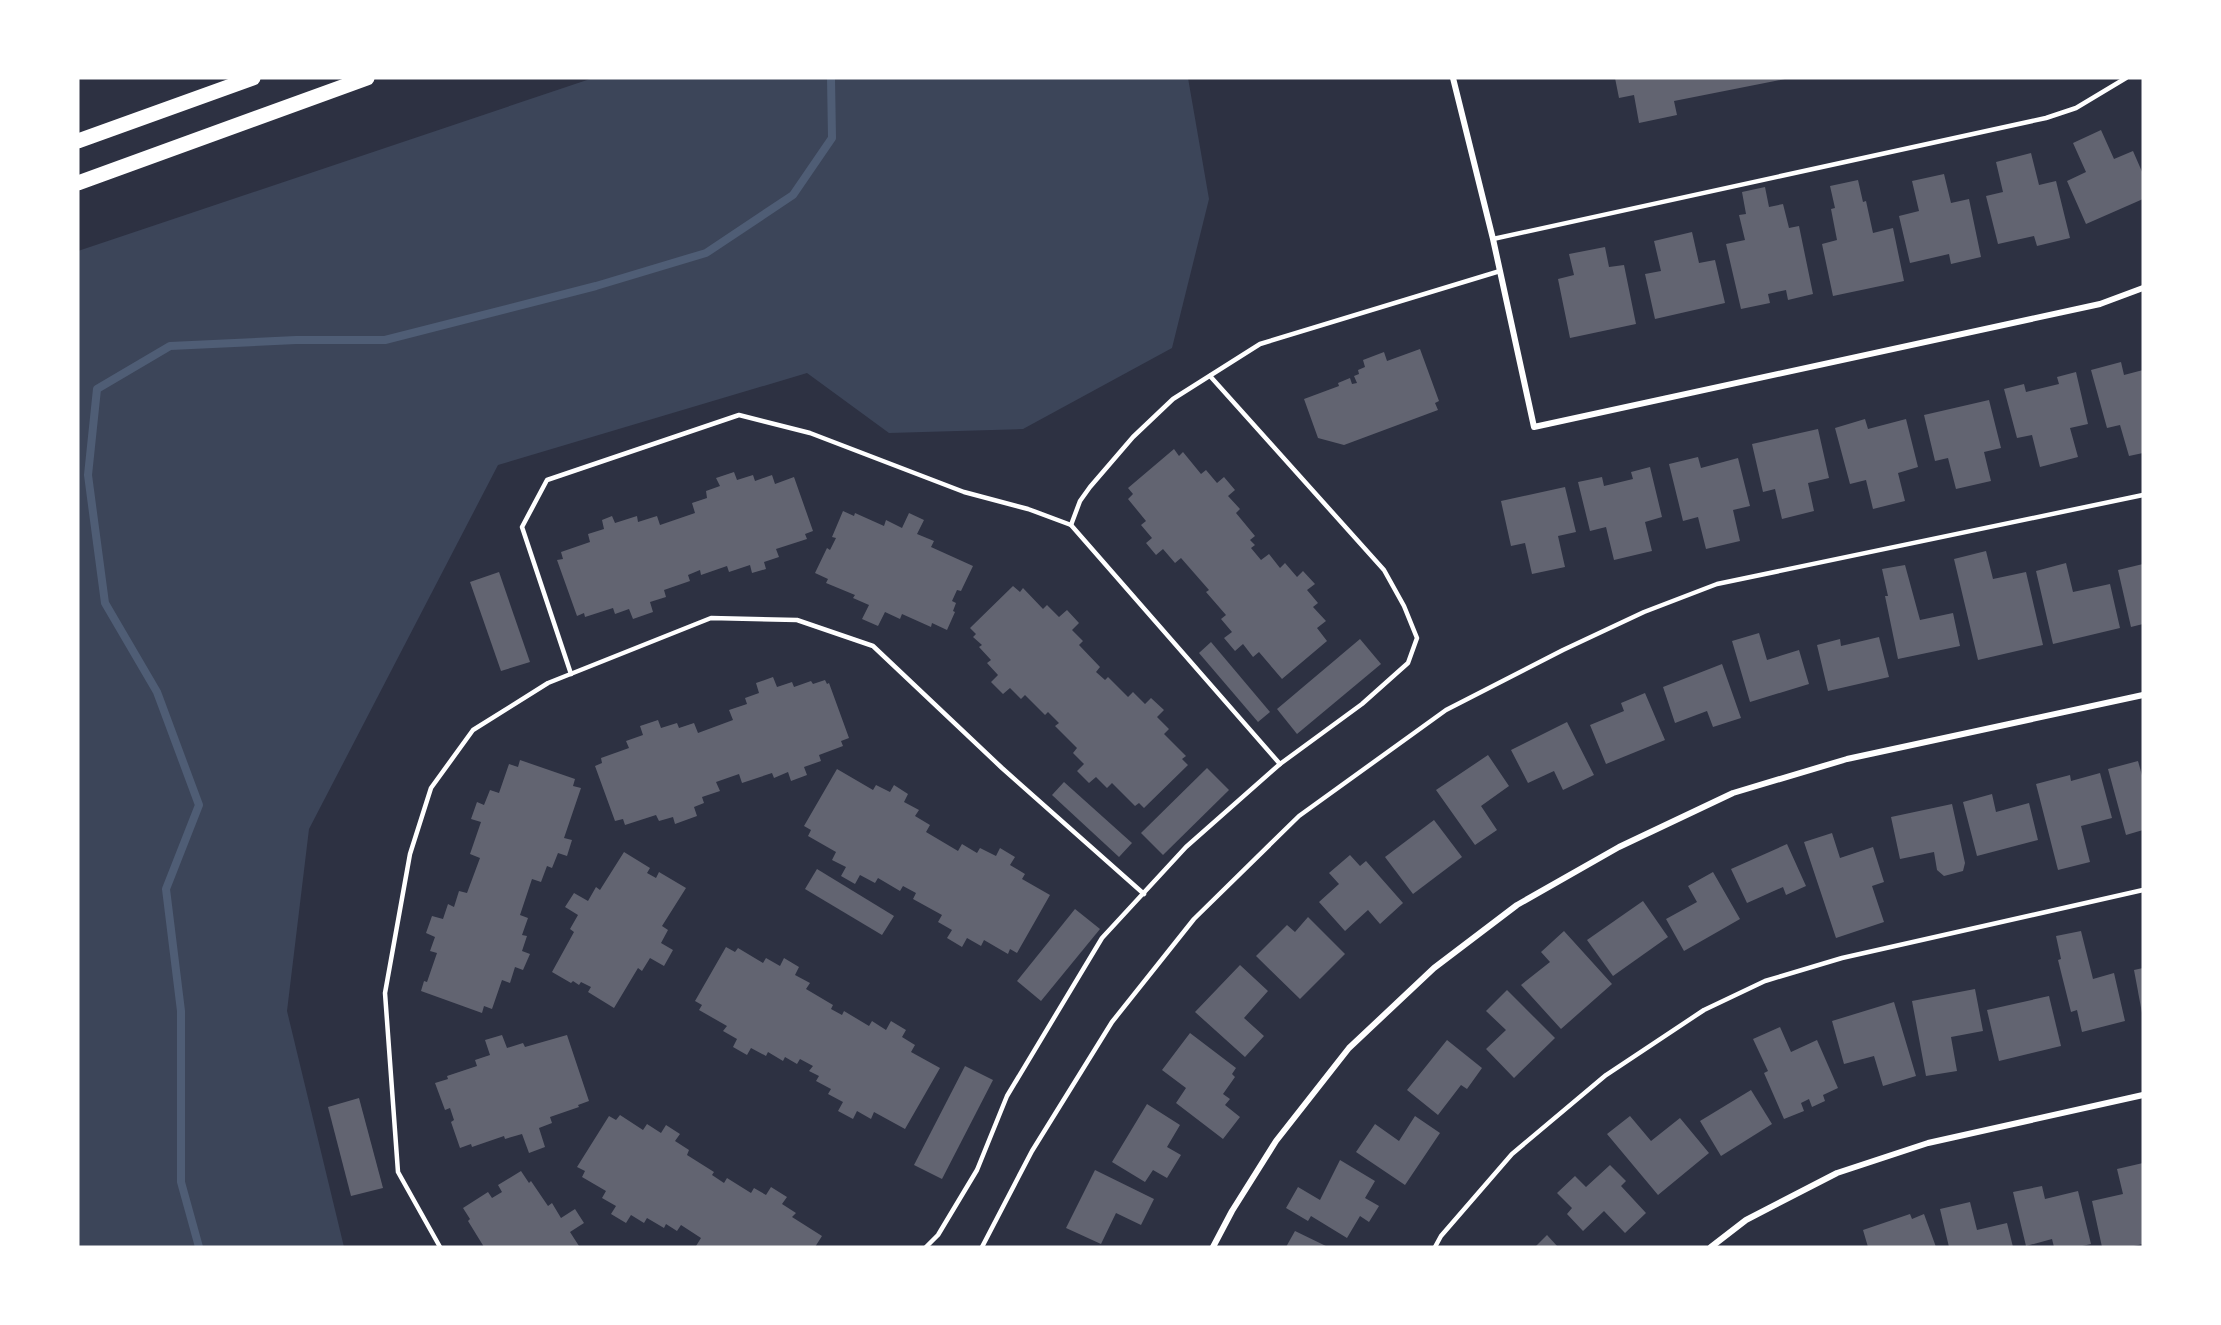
<svg xmlns="http://www.w3.org/2000/svg" width="2221" height="1325" font-family="'DM Sans',sans-serif">
<style>
.green{fill:#3c4559}
.lines{fill:none;stroke-linecap:round;stroke-linejoin:round}
.stream{stroke:#4f5d75;stroke-width:8}
.building{fill:#626471}
.service{stroke:#fff;stroke-width:4.5}
.minor{stroke:#fff;stroke-width:6}
.primary{stroke:#fff;stroke-width:15}
</style>
<rect width="100%" height="100%" fill="#2d3142"/>
<polygon class="green" points="593,78 1188,78 1209,199 1172,348 1023,429 889,433 807,373 498,465 309,829 287,1011 344,1247 78,1247 78,251"/>
<g class="lines">
<polyline class="stream" points="199,1247 181,1182 181,1011 166,889 199,805 157,692 105,603 88,475 97,389 170,346 296,340 385,340 596,286 706,253 793,195 832,138 831,78"/>
</g>
<g class="building">
<polygon points="1615,78 1784,78 1785,79 1674,101 1677,115 1639,123 1634,95 1619,98"/>
<polygon points="2101,130 2114,159 2133,151 2143,174 2143,199 2086,224 2067,181 2086,172 2073,143"/>
<polygon points="2031,153 2039,185 2056,181 2070,238 2037,246 2034,236 1998,244 1986,196 2003,192 1996,162"/>
<polygon points="1944,174 1951,203 1969,199 1981,257 1951,264 1949,254 1910,263 1899,216 1919,211 1912,181"/>
<polygon points="1858,180 1863,202 1866,201 1873,233 1893,228 1904,281 1833,296 1822,244 1837,240 1831,209 1835,208 1830,186"/>
<polygon points="1765,187 1769,207 1783,204 1789,228 1799,226 1813,294 1788,300 1786,290 1768,294 1770,303 1741,309 1726,244 1745,240 1739,215 1746,214 1742,192"/>
<polygon points="1692,232 1699,263 1715,260 1725,303 1655,319 1645,274 1661,271 1654,241"/>
<polygon points="1605,247 1609,267 1624,265 1636,324 1570,338 1558,279 1574,275 1569,254"/>
<polygon points="1420,349 1439,401 1435,403 1438,410 1344,445 1318,438 1304,399 1339,386 1338,383 1350,378 1352,384 1357,383 1354,376 1359,374 1358,370 1365,367 1363,360 1384,352 1387,361"/>
<polygon points="2121,362 2124,375 2143,370 2143,453 2129,456 2120,425 2107,428 2091,370"/>
<polygon points="2076,372 2088,424 2070,428 2078,457 2040,467 2032,435 2017,438 2004,389 2024,384 2026,392 2059,384 2057,377"/>
<polygon points="1989,400 2001,448 1984,452 1991,481 1956,489 1948,458 1935,461 1924,415"/>
<polygon points="1865,419 1868,429 1906,419 1918,467 1898,473 1905,501 1873,509 1866,480 1850,484 1835,428"/>
<polygon points="1818,429 1829,478 1808,483 1814,511 1782,519 1775,489 1763,492 1752,444"/>
<polygon points="1174,449 1179,456 1183,452 1201,474 1206,470 1217,483 1224,477 1235,490 1228,496 1240,509 1236,513 1255,536 1250,540 1255,545 1251,548 1261,560 1269,554 1280,568 1285,563 1297,577 1303,571 1315,584 1307,590 1318,603 1313,607 1326,621 1317,628 1327,641 1282,679 1259,652 1253,657 1243,644 1235,651 1224,638 1232,632 1221,619 1226,615 1206,592 1209,590 1181,558 1175,563 1163,549 1156,555 1146,543 1152,538 1141,525 1146,521 1128,499 1133,494 1128,488"/>
<polygon points="1698,457 1701,468 1738,458 1750,506 1733,510 1740,541 1706,549 1698,517 1683,521 1669,464"/>
<polygon points="1650,467 1662,517 1645,522 1652,551 1614,560 1606,527 1590,531 1578,482 1602,477 1604,486 1633,479 1631,472"/>
<polygon points="734,472 737,480 753,475 755,481 772,475 775,484 794,477 813,531 805,534 807,539 776,549 779,557 764,562 766,569 752,573 750,565 729,572 727,566 701,575 700,570 688,575 690,581 664,590 666,597 650,602 653,612 633,619 629,609 615,614 613,608 585,617 584,613 577,616 557,560 563,559 561,552 590,542 588,534 604,529 602,520 612,516 615,523 637,516 638,522 657,516 660,525 695,513 692,503 707,498 706,491 720,486 716,478"/>
<polygon points="1565,487 1576,532 1558,536 1565,567 1532,574 1525,543 1511,546 1501,501"/>
<polygon points="843,511 854,516 855,513 884,526 886,520 902,528 909,513 924,520 917,534 934,541 931,547 973,566 961,591 957,590 952,601 956,603 953,611 955,612 947,630 932,623 931,627 902,614 900,619 885,612 878,626 862,619 869,605 853,598 855,595 826,583 828,579 815,573 827,548 830,550 836,538 832,537"/>
<polygon points="1986,551 1993,579 2026,572 2043,645 1978,660 1954,559"/>
<polygon points="2066,563 2073,592 2110,584 2120,628 2053,644 2036,571"/>
<polygon points="2143,564 2143,624 2131,627 2118,570"/>
<polygon points="1905,565 1920,620 1953,613 1960,646 1898,659 1885,596 1888,596 1882,569"/>
<polygon points="499,572 530,662 501,671 470,582"/>
<polygon points="1013,586 1020,592 1023,588 1043,609 1047,605 1059,617 1067,610 1079,623 1072,630 1083,641 1079,645 1100,667 1096,672 1105,680 1108,677 1128,697 1133,692 1145,704 1151,698 1164,710 1157,717 1169,729 1164,734 1186,756 1182,759 1188,765 1144,808 1139,803 1135,806 1112,783 1107,788 1096,777 1089,783 1077,771 1084,764 1073,753 1077,748 1055,726 1059,723 1048,712 1045,715 1025,695 1021,699 1010,688 1003,694 991,682 998,675 987,663 991,660 979,647 982,645 973,637 976,634 970,628"/>
<polygon points="1759,633 1767,660 1799,650 1809,684 1750,702 1732,641"/>
<polygon points="1879,637 1889,677 1828,691 1817,645 1840,639 1841,646"/>
<polygon points="1360,639 1381,664 1297,734 1277,709"/>
<polygon points="1211,642 1270,712 1258,722 1199,653"/>
<polygon points="1722,664 1741,718 1713,727 1707,711 1675,723 1663,687"/>
<polygon points="773,677 777,687 792,682 794,687 811,681 813,684 825,680 827,684 829,683 849,738 841,741 843,746 819,755 821,761 804,767 807,775 791,781 788,772 774,778 772,773 742,783 739,774 716,782 720,791 702,797 704,803 694,807 697,816 675,824 673,817 659,821 656,815 625,825 623,819 615,821 595,766 602,763 601,758 629,748 626,741 643,735 640,726 658,720 661,728 677,723 679,728 694,723 698,733 733,720 729,710 747,704 745,698 759,693 756,683"/>
<polygon points="1645,693 1665,740 1606,764 1590,725 1624,711 1621,703"/>
<polygon points="1567,722 1594,775 1563,790 1554,771 1528,783 1511,750"/>
<polygon points="1488,755 1509,786 1481,806 1497,830 1475,845 1436,790"/>
<polygon points="520,760 575,779 573,786 581,788 564,838 572,840 567,856 558,853 552,868 547,866 541,882 532,879 520,915 528,918 522,935 527,936 522,951 530,954 523,970 515,967 510,983 502,980 492,1009 484,1006 482,1013 421,991 424,981 427,982 437,953 430,951 435,937 426,933 432,916 443,919 448,904 454,907 459,891 467,893 480,858 470,854 481,822 471,819 477,802 484,805 490,790 499,793 509,764 518,767"/>
<polygon points="2138,761 2143,779 2143,830 2126,835 2108,769"/>
<polygon points="1207,768 1229,790 1163,855 1141,833"/>
<polygon points="837,769 873,790 876,785 890,792 894,785 908,794 904,802 919,810 915,816 930,825 926,832 958,851 962,844 977,853 980,848 996,856 1000,848 1015,857 1010,865 1025,874 1022,879 1050,895 1017,953 1010,949 1008,954 984,940 981,946 967,938 962,947 947,938 952,930 938,922 942,915 913,899 916,893 903,886 900,891 878,878 875,883 860,875 855,884 841,876 846,867 832,860 836,852 808,836 811,830 804,826"/>
<polygon points="2100,773 2112,818 2081,826 2090,862 2058,870 2036,784 2070,775 2071,781"/>
<polygon points="1064,782 1132,843 1119,857 1052,795"/>
<polygon points="1992,794 1996,812 2029,803 2038,840 1977,856 1963,802"/>
<polygon points="1952,804 1965,863 1963,871 1944,876 1937,870 1934,852 1900,859 1891,817"/>
<polygon points="1434,820 1462,857 1413,894 1385,857"/>
<polygon points="1832,833 1840,858 1873,847 1884,882 1872,886 1884,922 1836,938 1804,842"/>
<polygon points="1787,844 1806,886 1786,895 1783,887 1747,903 1731,869"/>
<polygon points="624,852 650,868 647,873 656,878 659,872 686,888 662,926 668,930 661,943 673,950 664,966 650,958 642,971 638,968 614,1008 588,992 591,987 581,982 579,985 573,981 571,983 552,972 574,932 570,929 578,915 565,907 574,893 588,901 596,887 600,890"/>
<polygon points="1350,855 1360,866 1366,861 1403,903 1380,924 1368,910 1345,931 1319,902 1339,884 1329,873"/>
<polygon points="817,869 894,916 882,935 805,889"/>
<polygon points="1713,872 1740,919 1684,951 1666,919 1697,902 1688,886"/>
<polygon points="1643,901 1668,937 1613,976 1587,940"/>
<polygon points="1075,909 1100,929 1041,1001 1017,981"/>
<polygon points="1308,917 1345,954 1300,999 1256,956 1287,925 1295,932"/>
<polygon points="1564,931 1612,984 1561,1029 1521,985 1550,962 1541,952"/>
<polygon points="2081,931 2093,979 2114,973 2125,1021 2082,1032 2077,1010 2071,1012 2058,960 2061,959 2056,936"/>
<polygon points="726,947 735,952 738,948 763,963 766,958 780,966 784,958 799,967 795,975 810,983 806,989 833,1005 831,1009 842,1015 844,1011 869,1026 872,1021 886,1030 891,1021 906,1030 902,1037 915,1045 911,1052 940,1068 905,1129 874,1112 871,1119 857,1111 853,1119 838,1111 843,1102 828,1094 831,1089 816,1081 819,1076 809,1071 813,1066 800,1059 797,1064 785,1057 783,1061 768,1052 766,1056 751,1048 747,1055 733,1047 737,1039 723,1031 727,1026 699,1010 702,1005 695,1001"/>
<polygon points="1240,965 1268,991 1244,1018 1264,1036 1245,1057 1195,1012"/>
<polygon points="2143,968 2143,1013 2142,1013 2134,970"/>
<polygon points="1975,989 1983,1031 1951,1037 1957,1071 1926,1076 1912,1001"/>
<polygon points="1507,990 1555,1038 1514,1078 1486,1049 1506,1030 1486,1011"/>
<polygon points="2049,996 2061,1046 1999,1061 1987,1010"/>
<polygon points="1894,1002 1916,1076 1883,1086 1874,1056 1844,1064 1832,1021"/>
<polygon points="1780,1027 1791,1052 1817,1040 1838,1088 1823,1095 1825,1101 1812,1107 1809,1099 1801,1103 1804,1111 1784,1119 1764,1073 1768,1071 1753,1039"/>
<polygon points="1190,1033 1236,1068 1232,1074 1235,1077 1223,1094 1230,1099 1225,1105 1240,1117 1223,1139 1176,1103 1186,1088 1162,1070"/>
<polygon points="502,1035 507,1048 523,1043 525,1047 567,1035 589,1101 578,1105 579,1107 550,1117 552,1123 539,1128 545,1147 529,1153 522,1134 505,1139 504,1136 472,1147 471,1144 460,1148 451,1122 454,1120 450,1108 445,1110 435,1083 448,1079 447,1076 477,1066 475,1060 490,1055 485,1040"/>
<polygon points="1447,1040 1482,1068 1467,1089 1461,1085 1438,1115 1407,1090"/>
<polygon points="965,1066 993,1080 942,1179 914,1165"/>
<polygon points="1751,1090 1772,1124 1721,1156 1700,1121"/>
<polygon points="359,1098 383,1188 351,1196 328,1107"/>
<polygon points="1147,1104 1180,1125 1167,1147 1181,1155 1167,1178 1153,1170 1145,1182 1112,1162"/>
<polygon points="620,1115 643,1130 647,1124 661,1133 666,1125 680,1134 675,1141 689,1150 687,1155 714,1172 712,1175 724,1183 727,1178 751,1193 754,1188 766,1195 771,1187 787,1197 782,1204 796,1213 792,1217 822,1236 815,1247 698,1247 696,1246 701,1238 681,1225 677,1231 666,1224 664,1228 647,1218 644,1223 631,1215 626,1223 611,1214 616,1206 602,1198 606,1191 582,1177 585,1171 577,1167 609,1116 616,1120"/>
<polygon points="1415,1116 1440,1133 1405,1185 1356,1152 1375,1124 1399,1141"/>
<polygon points="1630,1116 1651,1141 1680,1118 1709,1153 1658,1195 1607,1134"/>
<polygon points="1340,1160 1375,1181 1365,1198 1379,1206 1369,1222 1360,1216 1347,1238 1311,1216 1308,1221 1286,1208 1298,1187 1320,1200"/>
<polygon points="2143,1163 2143,1244 2129,1247 2102,1247 2092,1201 2123,1194 2117,1169"/>
<polygon points="1610,1165 1626,1181 1621,1186 1646,1213 1625,1233 1604,1211 1583,1231 1567,1214 1572,1208 1557,1193 1575,1176 1586,1187"/>
<polygon points="1095,1170 1154,1199 1141,1225 1116,1213 1101,1244 1066,1228"/>
<polygon points="521,1171 529,1183 531,1181 548,1206 552,1203 561,1218 575,1209 584,1223 570,1232 579,1246 484,1247 468,1221 470,1219 463,1208 488,1192 492,1198 502,1192 498,1185"/>
<polygon points="2042,1186 2045,1199 2078,1191 2091,1244 2078,1247 2054,1247 2052,1239 2026,1246 2013,1192"/>
<polygon points="1970,1202 1977,1230 2007,1223 2013,1247 1949,1247 1940,1209"/>
<polygon points="1910,1214 1912,1219 1924,1214 1936,1247 1868,1247 1863,1230"/>
<polygon points="1295,1231 1328,1247 1286,1247"/>
<polygon points="1547,1235 1558,1247 1535,1247"/>
</g>
<g class="lines">
<g class="service">
<polyline points="1493,239 2046,118 2076,108 2126,78"/>
<polyline points="1071,525 1080,501 1090,487 1133,437 1173,399 1260,344 1500,271"/>
<polyline points="571,674 522,527 547,480 739,415 810,433 964,492 1028,509 1071,525 1280,764"/>
<polyline points="440,1247 398,1172 385,993 410,854 431,788 473,730 548,683 711,618 797,620 873,646 1002,768 1144,894"/>
<polyline points="926,1247 938,1235 977,1170 1007,1096 1102,938 1186,847 1280,764 1362,704 1408,663 1417,638 1404,606 1384,570 1210,376"/>
<polyline points="982,1247 1032,1151 1112,1022 1194,919 1299,816 1446,710 1563,650 1644,612 1717,584 2143,495"/>
<polyline points="1435,1247 1441,1236 1512,1154 1606,1075 1704,1010 1765,981 1842,958 2143,890"/>
</g>
<g class="minor">
<polyline points="1453,78 1493,239 1534,427 2100,304 2143,288"/>
<polyline points="1213,1247 1232,1211 1276,1141 1349,1048 1434,968 1517,905 1619,847 1733,793 1847,759 2143,695"/>
<polyline points="1711,1247 1746,1220 1837,1173 1928,1143 2143,1095"/>
</g>
<g class="primary">
<polyline points="78,141 253,78"/>
<polyline points="78,183 367,78"/>
</g>
</g>
<rect width="2221" height="1325" fill="none" stroke="#ffffff" stroke-width="159"/>
</svg>
